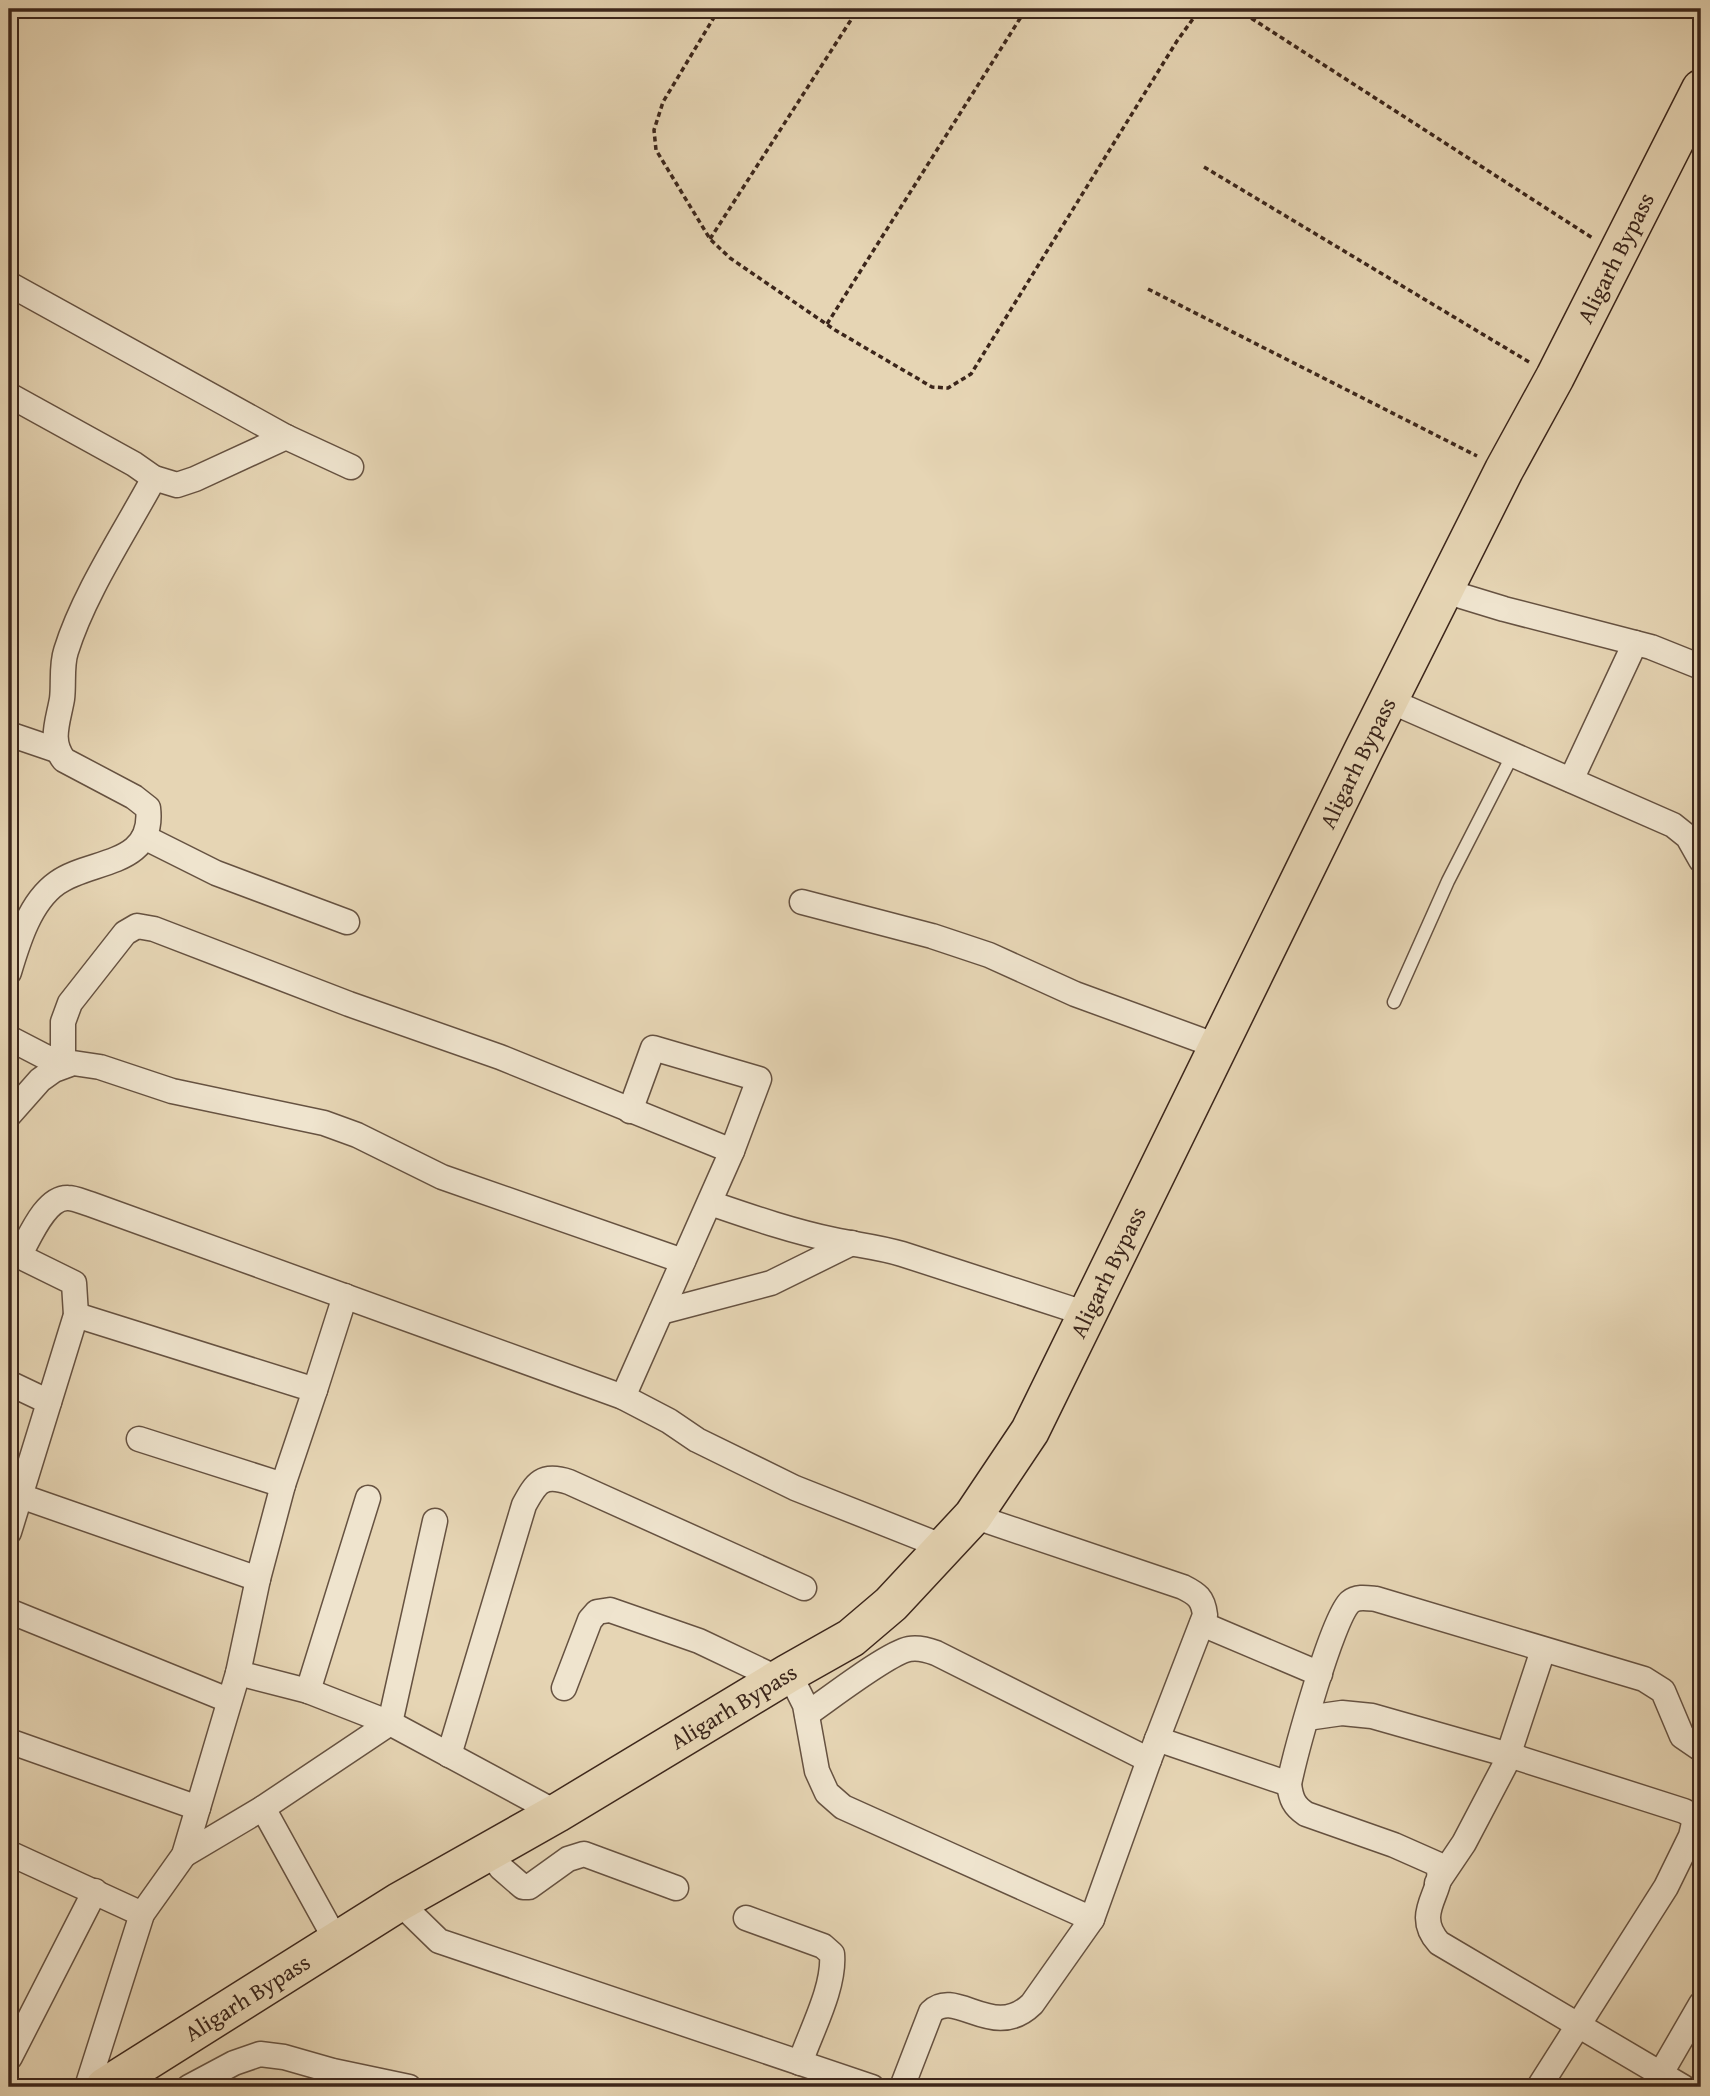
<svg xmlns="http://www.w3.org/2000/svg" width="1710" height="2096" font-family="'Gentium Book Plus',serif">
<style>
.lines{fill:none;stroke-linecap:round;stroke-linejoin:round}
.lane-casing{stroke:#665241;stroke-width:15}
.street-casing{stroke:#665241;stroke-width:27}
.highway-casing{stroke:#3c261b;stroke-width:41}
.path{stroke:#3c261b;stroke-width:3.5;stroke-dasharray:5 3.5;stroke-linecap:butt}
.lane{stroke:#efe4ce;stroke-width:12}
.street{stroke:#efe4ce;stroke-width:24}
.highway{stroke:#e6d5b4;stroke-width:38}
.labels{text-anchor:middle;stroke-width:7;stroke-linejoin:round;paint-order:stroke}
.street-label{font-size:23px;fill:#3c261b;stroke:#efe4ce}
</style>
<rect width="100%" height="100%" fill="#e6d5b4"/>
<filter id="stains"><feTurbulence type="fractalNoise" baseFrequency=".00286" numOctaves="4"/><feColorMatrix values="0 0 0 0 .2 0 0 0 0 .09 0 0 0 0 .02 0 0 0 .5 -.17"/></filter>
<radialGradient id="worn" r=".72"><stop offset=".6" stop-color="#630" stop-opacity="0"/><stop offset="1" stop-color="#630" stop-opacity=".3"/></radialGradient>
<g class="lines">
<g class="lane-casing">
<polyline id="lane" points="1394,1002 1448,881 1513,754"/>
</g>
<g class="street-casing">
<g id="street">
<polyline points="9,284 286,437 351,467"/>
<polyline points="9,395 134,464 154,478 177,485 195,479 286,437"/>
<polyline points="1445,591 1504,609 1651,647 1701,667"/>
<polyline points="1388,700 1673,825 1688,837 1701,860"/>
<polyline points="9,734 56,750"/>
<polyline points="1571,780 1635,643"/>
<polyline points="144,837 216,873 347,922"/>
<polyline points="802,902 932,936 989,955 1075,994 1217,1046"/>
<path d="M9 972C18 942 30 902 57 883 90 859 155 867 148 808L134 797 64 760C49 741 58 722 62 699 64 684 61 666 66 651 84 593 125 532 154 478"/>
<polyline points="9,1038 63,1066 63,1022 70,1003 125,933 137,926 154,929 349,1004 500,1057 732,1151"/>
<polyline points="9,1115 40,1080 54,1070 73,1063 100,1067 172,1091 324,1123 357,1135 442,1177 683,1261"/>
<path d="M710 1203C751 1217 791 1231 834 1240 857 1245 879 1247 902 1254L1087 1314"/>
<polyline points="9,1251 74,1283 76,1315 9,1532"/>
<path d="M19 1256C29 1239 45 1197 68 1198 75 1198 83 1202 90 1204L623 1397 669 1421 697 1440 795 1488 944 1547"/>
<polyline points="661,1312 771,1283 852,1243"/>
<polyline points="76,1315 315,1390 283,1485 258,1579 238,1673 184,1855 142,1914 87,2087"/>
<polyline points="9,1383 49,1402"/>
<polyline points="315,1390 345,1296"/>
<polyline points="623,1397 732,1151 759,1079 653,1048 630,1111"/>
<polyline points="139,1439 283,1485"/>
<polyline points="9,1492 258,1579"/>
<polyline points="9,1611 228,1700"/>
<polyline points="1202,1624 1320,1674"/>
<polyline points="238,1673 308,1691 390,1723 557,1813"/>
<polyline points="789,1673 805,1705 817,1771 827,1793 843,1807 1092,1919"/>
<polyline points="564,1688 590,1620 597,1612 610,1610 699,1641 779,1679"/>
<polyline points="308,1691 368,1498"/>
<path d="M807 1714C829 1699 888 1653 909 1649 919 1647 928 1650 936 1653L1149 1760"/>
<polyline points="1307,1718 1342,1713 1372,1716 1509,1755 1684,1811 1691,1815 1694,1823 1691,1836 1666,1887 1539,2087"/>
<polyline points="1157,1739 1289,1784"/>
<polyline points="9,1741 198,1808"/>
<path d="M449 1755 524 1505C536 1483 542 1473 569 1482L804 1588"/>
<polyline points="263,1808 337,1942"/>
<polyline points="490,1851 501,1868 523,1887 529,1887 568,1859 584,1854 676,1888"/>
<polyline points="9,1853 142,1914"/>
<polyline points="184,1855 263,1808 390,1723 435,1521"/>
<polyline points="1437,1883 1464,1843 1505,1765 1543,1650"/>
<polyline points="399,1902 439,1941 872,2087"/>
<path d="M746 1918 823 1946 832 1954C835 1987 811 2031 800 2063"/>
<polyline points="10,2057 95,1891"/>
<polyline points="189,2087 234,2063 260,2054 284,2057 333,2071 409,2087"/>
<path d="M902 2087 931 2012C956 1987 993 2042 1032 2004L1092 1919 1149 1760 1205 1615C1203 1598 1197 1594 1183 1587L973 1516"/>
<polyline points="1653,2087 1701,2004"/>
<path d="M1683 2087 1439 1943C1410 1911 1449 1889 1437 1864L1394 1845 1306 1814C1294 1806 1291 1799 1289 1784 1295 1755 1332 1618 1350 1602 1357 1596 1367 1598 1376 1599L1644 1679 1663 1691 1682 1736 1701 1749"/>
</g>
</g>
<g class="highway-casing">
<g id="highway">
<path id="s1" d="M105 2087 399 1902 557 1813 789 1673 851 1638 891 1604 973 1516 1030 1431 1363 751 1504 470 1555 377 1701 89"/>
</g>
</g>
<g class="path">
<polyline points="719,9 663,102 654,130 656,150 710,239 730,258 835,330 932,387 948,388 971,374 1177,41 1200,9"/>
<polyline points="1237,9 1594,239"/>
<polyline points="1204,167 1529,362"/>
<polyline points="710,239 858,9"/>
<polyline points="1148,289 1477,456"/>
<polyline points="827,324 1026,9"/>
</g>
<use href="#lane" class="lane"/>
<use href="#street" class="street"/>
<use href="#highway" class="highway"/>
</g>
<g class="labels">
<g class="street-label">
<text dy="8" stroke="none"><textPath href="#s1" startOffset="2457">Aligarh Bypass</textPath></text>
<text dy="8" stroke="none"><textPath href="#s1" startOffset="1890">Aligarh Bypass</textPath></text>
<text dy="8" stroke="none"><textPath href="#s1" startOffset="1323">Aligarh Bypass</textPath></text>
<text dy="8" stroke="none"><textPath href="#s1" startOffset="735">Aligarh Bypass</textPath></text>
<text dy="8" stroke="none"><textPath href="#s1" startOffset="168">Aligarh Bypass</textPath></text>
</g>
</g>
<rect width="1710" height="2096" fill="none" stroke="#e6d5b4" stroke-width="35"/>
<rect x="10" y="10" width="1689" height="2075" fill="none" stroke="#3c261b" stroke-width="3.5"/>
<rect x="18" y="18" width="1675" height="2061" fill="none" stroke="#3c261b" stroke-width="2"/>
<rect width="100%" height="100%" filter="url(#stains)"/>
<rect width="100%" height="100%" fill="url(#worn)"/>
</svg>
